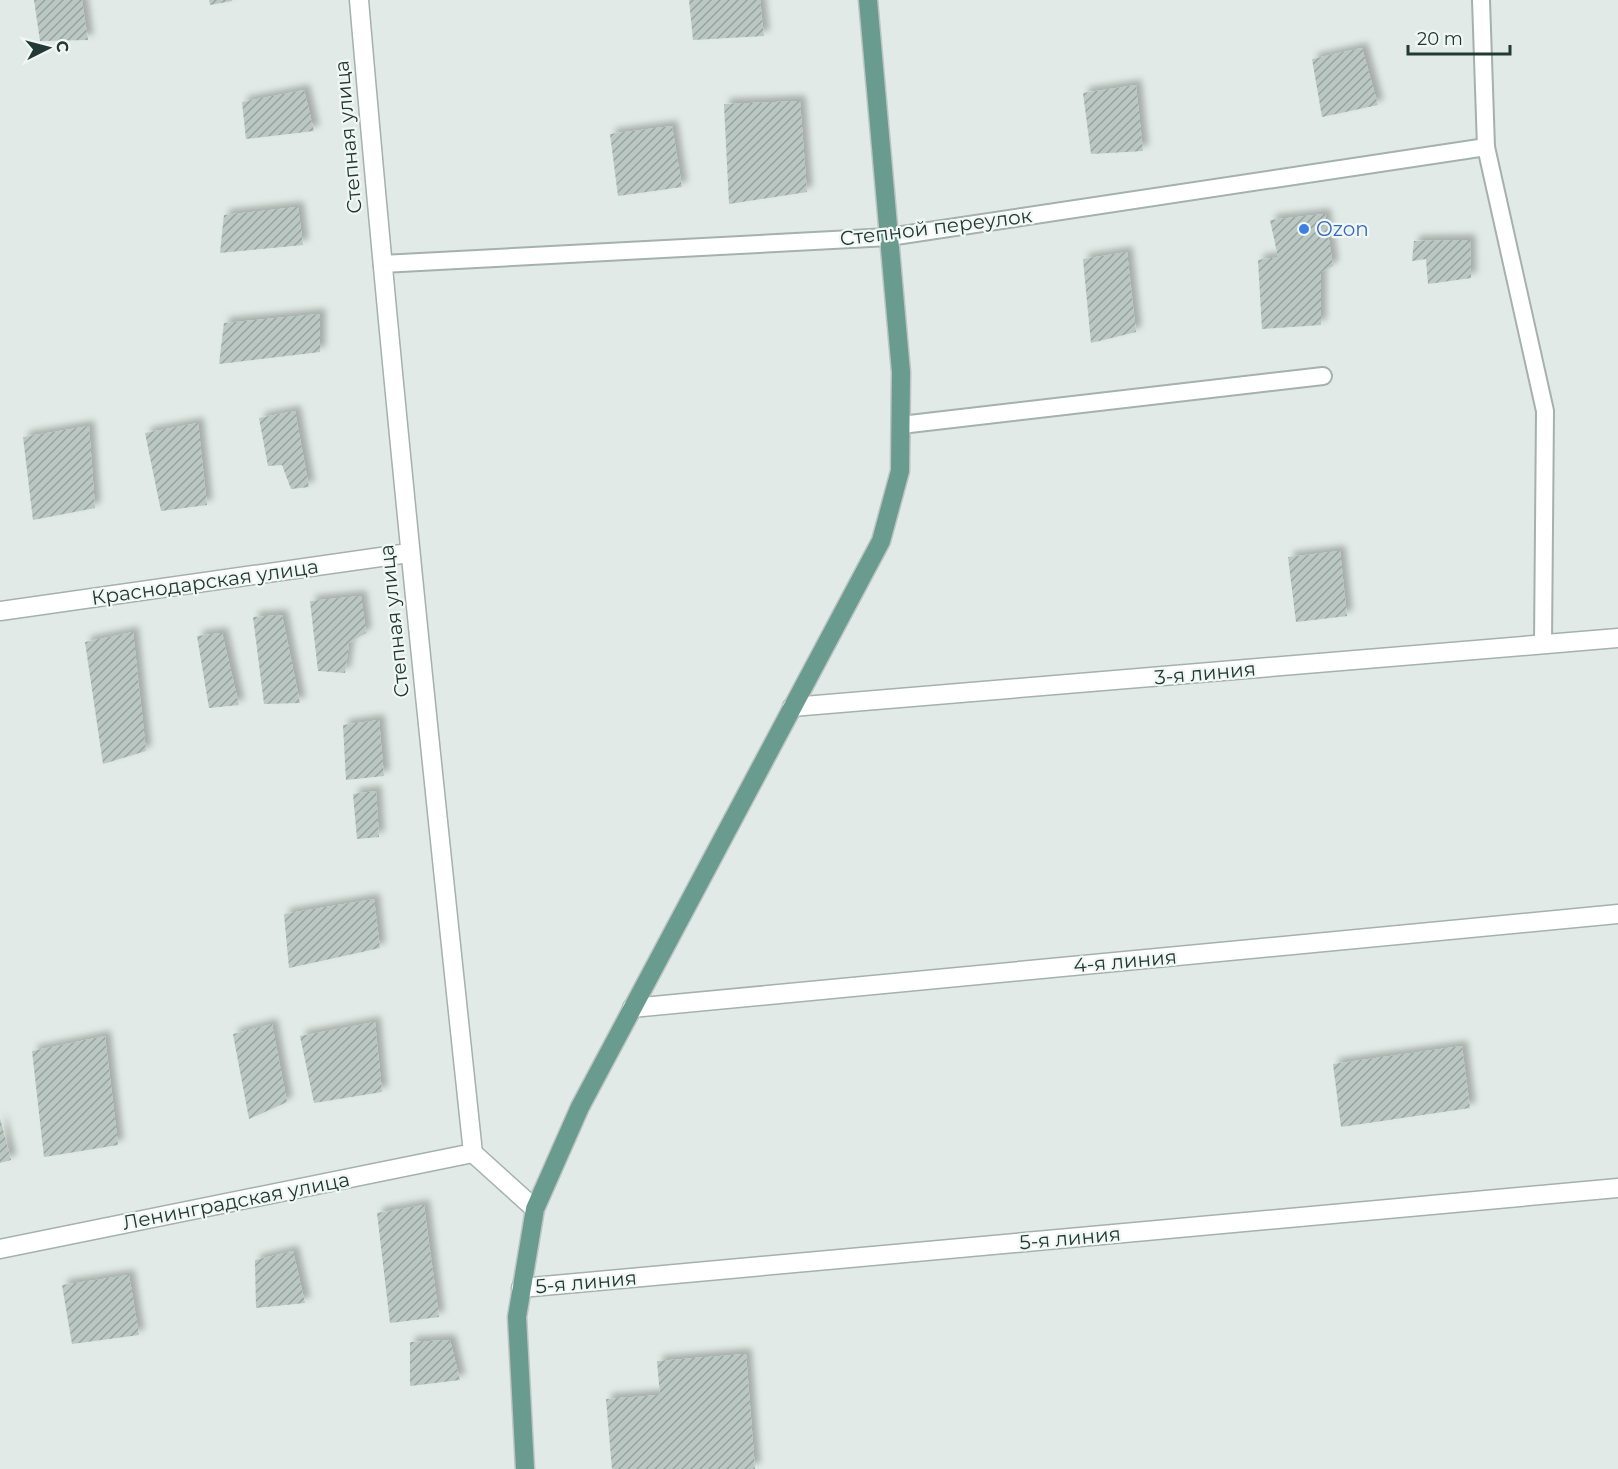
<svg xmlns="http://www.w3.org/2000/svg" width="1618" height="1469" font-family="Montserrat,sans-serif">
<style>
.building{fill:url(#building-hatch);filter:url(#shadow)}
.lines{fill:none;stroke-linecap:round;stroke-linejoin:round}
.service-casing{stroke:#a4b1ad;stroke-width:20}
.minor-casing{stroke:#a4b1ad;stroke-width:21}
.primary-casing{stroke:#bdc4c2;stroke-width:21}
.service{stroke:#fff;stroke-width:16}
.minor{stroke:#fff;stroke-width:18}
.primary{stroke:#6a9b8f;stroke-width:18}
.shop-dot{fill:#3f7fe0;stroke:#f1f7f4;stroke-width:2}
.labels{text-anchor:middle;stroke-width:4.5;stroke-linejoin:round;paint-order:stroke}
.street-label{font-size:20px;fill:#233933;stroke:#f1f7f4}
.shop-label{font-size:20px;fill:#366cbe;stroke:#f1f7f4;text-anchor:start}
</style>
<defs>
<pattern id="building-hatch" width="6" height="6" patternUnits="userSpaceOnUse" patternTransform="scale(1.5)"><rect width="6" height="6" fill="#bac7c2"/><path d="M-1 1l2-2M0 6l6-6M5 7l2-2" fill="none" stroke="#97a39e"/></pattern>
<filter id="shadow"><feDropShadow dx="5.5" dy="-5.5" stdDeviation="3" flood-color="#0004"/></filter>
</defs>
<rect width="100%" height="100%" fill="#e1eae6"/>
<g class="building">
<polygon points="34,0 82,0 88,40 40,41"/>
<polygon points="209,0 232,0 232,1 210,5"/>
<polygon points="689,0 760,0 764,36 693,40"/>
<polygon points="1362,48 1378,105 1322,117 1312,59"/>
<polygon points="1136,85 1143,151 1091,154 1083,93"/>
<polygon points="304,90 314,131 246,139 242,102"/>
<polygon points="800,101 807,192 729,204 724,104"/>
<polygon points="672,126 682,187 618,196 610,134"/>
<polygon points="298,207 303,245 220,253 224,215"/>
<polygon points="1325,214 1333,266 1321,272 1321,325 1262,329 1258,260 1278,257 1270,220"/>
<polygon points="1470,240 1471,278 1428,284 1426,259 1412,261 1414,241"/>
<polygon points="1127,252 1136,332 1091,343 1083,259"/>
<polygon points="320,314 320,352 219,364 224,323"/>
<polygon points="295,411 309,487 291,489 282,465 268,466 259,418"/>
<polygon points="198,423 207,505 161,511 145,433"/>
<polygon points="89,426 95,508 33,520 23,437"/>
<polygon points="1340,551 1347,616 1296,622 1288,557"/>
<polygon points="361,596 366,633 349,643 345,673 318,671 310,601"/>
<polygon points="282,615 300,703 264,704 253,617"/>
<polygon points="133,632 146,751 103,764 85,642"/>
<polygon points="222,633 239,705 209,708 197,636"/>
<polygon points="379,720 384,776 346,780 343,725"/>
<polygon points="376,791 379,837 357,839 353,794"/>
<polygon points="374,899 380,948 289,968 284,914"/>
<polygon points="375,1022 382,1092 314,1103 300,1036"/>
<polygon points="272,1024 287,1102 249,1119 233,1034"/>
<polygon points="105,1036 118,1145 44,1157 32,1051"/>
<polygon points="1462,1046 1470,1108 1341,1127 1333,1064"/>
<polygon points="0,1118 11,1160 0,1163"/>
<polygon points="424,1205 439,1317 390,1323 377,1213"/>
<polygon points="293,1251 305,1303 256,1308 255,1260"/>
<polygon points="129,1275 139,1335 72,1344 62,1285"/>
<polygon points="450,1340 460,1380 410,1386 410,1342"/>
<polygon points="746,1354 755,1469 612,1469 606,1399 660,1395 657,1361"/>
</g>
<g class="lines">
<g class="service-casing">
<g id="service">
<polyline points="1481,0 1486,147 1545,411 1543,644"/>
<polyline points="382,264 889,237 1486,147"/>
<polyline points="901,425 1323,376"/>
</g>
</g>
<g class="minor-casing">
<g id="minor">
<path d="M359 0C392 385 432 769 473 1153L535 1209"/>
<polyline points="0,611 409,553"/>
<polyline points="792,707 1618,638"/>
<polyline points="632,1008 1618,914"/>
<polyline points="0,1249 473,1153"/>
<polyline points="521,1288 1618,1188"/>
</g>
</g>
<g class="primary-casing">
<polyline id="primary" points="525,1469 517,1317 535,1209 580,1107 881,541 900,471 901,372 868,0"/>
</g>
<use href="#service" class="service"/>
<use href="#minor" class="minor"/>
<use href="#primary" class="primary"/>
</g>
<circle class="shop-dot" cx="1304" cy="229" r="6"/>
<g class="labels">
<g class="street-label">
<text transform="translate(348 137) rotate(-95)" y="7">Степная улица</text>
<text transform="translate(936 227) rotate(-7)" y="7">Степной переулок</text>
<text transform="translate(205 582) rotate(-8)" y="7">Краснодарская улица</text>
<text transform="translate(394 621) rotate(-96)" y="7">Степная улица</text>
<text transform="translate(1205 673) rotate(-5)" y="7">3-я линия</text>
<text transform="translate(1125 961) rotate(-5)" y="7">4-я линия</text>
<text transform="translate(236 1201) rotate(-11)" y="7">Ленинградская улица</text>
<text transform="translate(1070 1238) rotate(-5)" y="7">5-я линия</text>
<text transform="translate(586 1282) rotate(-5)" y="7">5-я линия</text>
</g>
<g class="shop-label">
<text x="1316" y="236">Ozon</text>
</g>
</g>
<g transform="translate(48 48) rotate(84)" stroke="#f1f7f4" stroke-width="4.5" paint-order="stroke">
<path d="M0-4.5L10 22L0 15L-10 22Z" fill="#233933"/>
<text y="-9" font-size="16" font-weight="bold" text-anchor="middle" fill="#233933">С</text>
</g>
<path d="M1408 45v9h102v-9" fill="none" stroke="#233933" stroke-width="3"/>
<text x="1417" y="45" font-size="18" fill="#233933" stroke="#f1f7f4" stroke-width="4.5" paint-order="stroke">20 m</text>
</svg>
